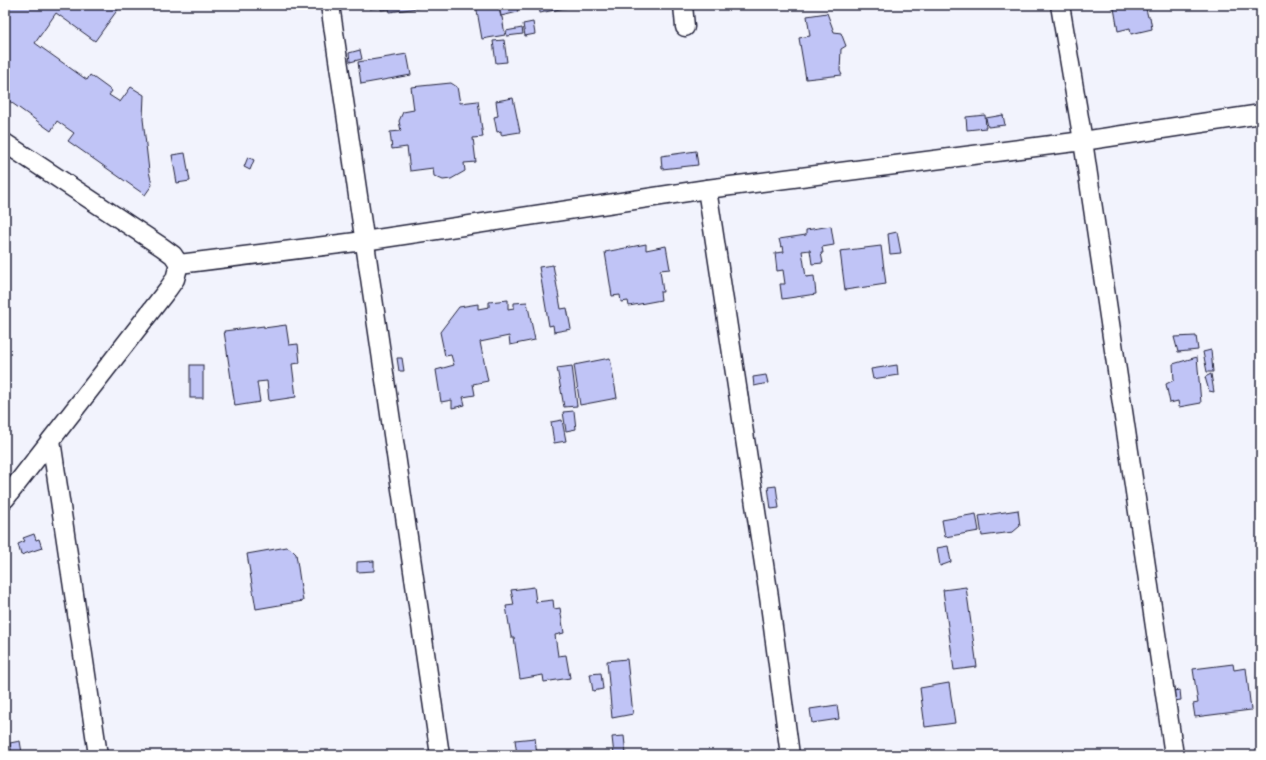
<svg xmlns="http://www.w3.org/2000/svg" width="1266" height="760" font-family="Dekko,sans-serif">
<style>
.building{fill:#c0c4f6;stroke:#22223b}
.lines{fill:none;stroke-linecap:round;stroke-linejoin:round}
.street-casing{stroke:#22223b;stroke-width:21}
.street{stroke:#fff;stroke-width:18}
</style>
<rect width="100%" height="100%" fill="#f2f3fd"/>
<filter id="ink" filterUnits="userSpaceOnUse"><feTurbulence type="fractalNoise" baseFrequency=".025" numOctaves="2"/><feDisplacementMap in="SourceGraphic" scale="8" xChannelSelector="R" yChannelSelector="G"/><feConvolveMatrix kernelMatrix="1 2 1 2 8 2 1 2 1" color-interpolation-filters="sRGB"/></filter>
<g filter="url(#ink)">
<g class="building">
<polygon points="5,5 121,5 95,41 56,13 35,43 87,80 90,75 112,91 109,95 120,102 131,87 144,95 143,119 149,171 152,185 145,195 68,141 74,133 57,121 51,131 5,98"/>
<polygon points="369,5 438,5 390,12 389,9 381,10 381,7 370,9"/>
<polygon points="476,5 498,5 501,17 502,17 505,35 482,39"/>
<polygon points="499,5 525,5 517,6 518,12 501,16"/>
<polygon points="539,5 580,5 540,13"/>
<polygon points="1111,5 1145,5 1148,17 1150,17 1152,29 1131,34 1130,28 1118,31 1114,8 1111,8"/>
<polygon points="827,13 834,32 841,33 846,46 841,49 840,71 842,75 806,79 799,38 810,36 807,16"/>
<polygon points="533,22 535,34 525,36 523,24"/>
<polygon points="522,28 523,34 507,36 506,31"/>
<polygon points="504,40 507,62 496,63 493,41"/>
<polygon points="360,50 362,59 350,62 349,53"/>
<polygon points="407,54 411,75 361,84 358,62"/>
<polygon points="451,83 457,87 460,103 478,101 483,137 473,138 476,162 464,163 465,171 451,179 443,180 434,176 433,168 410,171 407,147 392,149 390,132 401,131 399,121 403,112 414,110 411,87"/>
<polygon points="513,98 520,132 501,135 501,131 497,132 494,117 498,116 496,101"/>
<polygon points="985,115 986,128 967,130 966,117"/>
<polygon points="1003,115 1005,125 988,127 986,118"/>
<polygon points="696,151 698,165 662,169 661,156"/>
<polygon points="185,153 190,181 177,183 172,155"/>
<polygon points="248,157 254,160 250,170 244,167"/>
<polygon points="831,226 834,245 822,247 823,253 821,253 823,263 812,264 810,250 802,251 806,277 814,276 816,294 782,299 780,284 785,284 783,270 777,271 775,253 784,252 783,246 781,247 779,239 806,235 806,230"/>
<polygon points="897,232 901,253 890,254 888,234"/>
<polygon points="646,244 646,250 666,246 670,269 660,270 663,292 660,292 661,300 629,306 628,301 621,302 620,295 612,296 605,252"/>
<polygon points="881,246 886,284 845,290 840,251"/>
<polygon points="553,265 561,309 567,308 571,329 554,332 553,325 549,326 539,267"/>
<polygon points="508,300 508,309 514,308 514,303 527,302 535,340 510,345 509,336 480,342 488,381 473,384 475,395 463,397 465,405 452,408 452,400 441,402 436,370 454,365 451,355 445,356 440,332 459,307 478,304 478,309 489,307 489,302"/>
<polygon points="286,325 289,345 298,344 300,363 292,364 296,397 269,401 267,381 257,382 260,402 235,406 224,331 264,326 264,328"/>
<polygon points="1196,336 1198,350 1178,352 1174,337"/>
<polygon points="1211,350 1213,372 1207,372 1203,352"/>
<polygon points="1197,357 1201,403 1179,407 1178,401 1170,403 1166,384 1174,380 1173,364"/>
<polygon points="397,358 402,358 404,371 399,371"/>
<polygon points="610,358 617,398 580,405 574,365"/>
<rect x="190" y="365" width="13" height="33"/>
<polygon points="897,365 898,375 873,379 871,369"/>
<polygon points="572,366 577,406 564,407 557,368"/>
<polygon points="1211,374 1214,392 1209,391 1205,377"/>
<polygon points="766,375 768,383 754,386 753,377"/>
<polygon points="574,411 576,429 566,431 563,412"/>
<polygon points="562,420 566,441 554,443 551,422"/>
<polygon points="776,486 779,508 771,509 768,487"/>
<polygon points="1018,510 1020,526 1013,532 982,536 979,516"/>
<polygon points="976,514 979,531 945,537 942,520"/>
<polygon points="34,534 36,540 39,539 42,548 21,555 18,544 25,541 23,538"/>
<polygon points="948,546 951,562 940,566 937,548"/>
<polygon points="287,547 291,549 296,554 303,601 256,609 247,554"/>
<polygon points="374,561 374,571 357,572 357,562"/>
<polygon points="534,587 536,602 553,600 554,609 560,608 564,633 555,635 558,656 566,655 570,678 544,682 543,675 520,679 514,637 511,637 506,606 514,605 511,590"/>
<polygon points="966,587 977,667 954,670 943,590"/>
<polygon points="627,659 633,714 612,718 607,661"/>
<polygon points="1233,664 1234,670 1246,668 1251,710 1195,717 1193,704 1198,703 1193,669"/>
<polygon points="601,673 603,689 593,691 590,674"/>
<polygon points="949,683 955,723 925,727 920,688"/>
<polygon points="1180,690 1181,700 1174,701 1173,691"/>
<polygon points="837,705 839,719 812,723 810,709"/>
<polygon points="624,736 626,755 614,755 612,737"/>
<polygon points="535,738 537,755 517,755 515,740"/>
<polygon points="20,741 22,753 12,755 10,743"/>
</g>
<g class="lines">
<g class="street-casing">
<g id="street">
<polyline points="330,5 440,755"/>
<polyline points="683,5 685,27"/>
<polyline points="1060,5 1083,141 1174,755"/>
<polyline points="5,143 162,247 173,255 179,264 175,279 168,289 5,499"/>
<polyline points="707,189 769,597 790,755"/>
<polyline points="179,264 364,241 707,189 1083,141 1261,114"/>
<polyline points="51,440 98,755"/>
</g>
</g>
<use href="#street" class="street"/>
</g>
</g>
<rect width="1266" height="760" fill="none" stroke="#fff" stroke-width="20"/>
<rect x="10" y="10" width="1246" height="740" fill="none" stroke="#22223b" stroke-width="1.5" filter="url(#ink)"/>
</svg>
